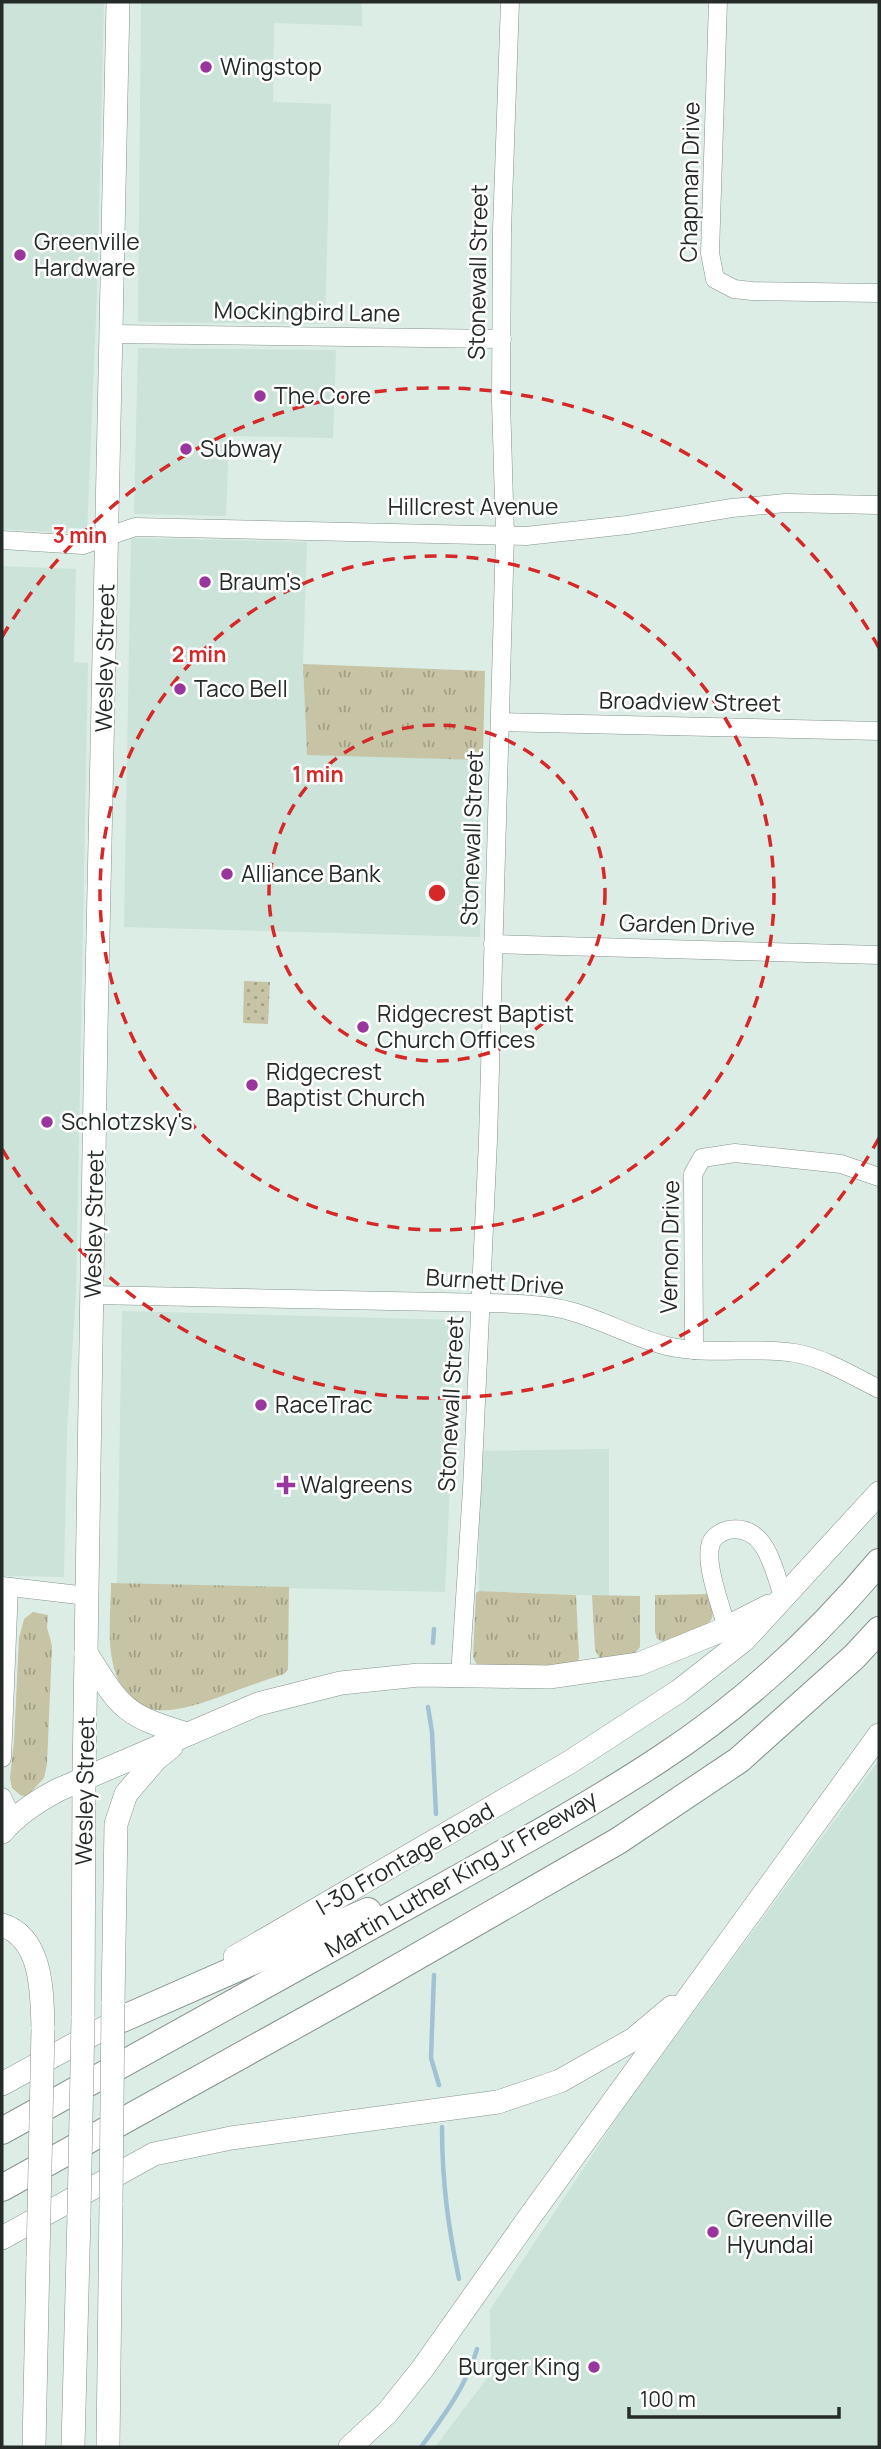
<svg xmlns="http://www.w3.org/2000/svg" width="881" height="2449" font-family="Manrope,sans-serif">
<style>
.built{fill:#cbe3d8}
.grass{fill:url(#grass-tufts)}
.park{fill:url(#park-dots)}
.lines{fill:none;stroke-linecap:round;stroke-linejoin:round}
.stream{stroke:#a1c2d3;stroke-width:4.5}
.minor-casing{stroke:#85948d;stroke-width:19}
.major-casing{stroke:#85948d;stroke-width:24}
.highway-casing{stroke:#85948d;stroke-width:28}
.minor{stroke:#fff;stroke-width:18}
.major{stroke:#fff;stroke-width:23}
.highway{stroke:#fff;stroke-width:26}
.major-bridge-casing{stroke:#85948d;stroke-width:24;stroke-linecap:butt}
.major-bridge{stroke:#fff;stroke-width:23}
.ring{fill:none;stroke:#d62828;stroke-width:3.5;stroke-dasharray:12 9}
.poi-dot{fill:#99369d;stroke:#fff;stroke-width:2.5}
.labels{text-anchor:middle;stroke-width:5;stroke-linejoin:round;paint-order:stroke}
.poi-label{font-size:23px;fill:#252b28;stroke:#fff;text-anchor:start}
.street-label{font-size:23px;fill:#252b28;stroke:#fff}
.centre{fill:#d62828;stroke:#fff;stroke-width:3.5}
.ring-label{font-size:21px;text-anchor:middle;font-weight:bold;fill:#d62828;stroke:#fff;stroke-width:5;stroke-linejoin:round;paint-order:stroke}
</style>
<defs>
<pattern id="grass-tufts" width="24" height="20" patternUnits="userSpaceOnUse" patternTransform="scale(1.75)"><rect width="24" height="20" fill="#c7c4a5"/><path d="M3 7l-1-3M5 7V3M7 7l1-3M15 17l-1-3M17 17v-4M19 17l1-3" fill="none" stroke="#a19f86"/></pattern>
<pattern id="park-dots" width="8" height="8" patternUnits="userSpaceOnUse" patternTransform="scale(1.75)"><rect width="8" height="8" fill="#c7c4a5"/><path d="M2 2h.1M6 6h.1" fill="none" stroke="#a19f86" stroke-width="1.8" stroke-linecap="round"/></pattern>
</defs>
<rect width="100%" height="100%" fill="#dcede5"/>
<g class="built">
<polygon points="2,2 104,2 97,294 87,534 2,529"/>
<polygon points="141,2 362,2 362,26 274,23 273,102 331,104 325,324 138,322"/>
<polygon points="138,348 336,350 333,438 229,436 226,516 134,514"/>
<polygon points="131,538 307,542 303,664 307,754 480,760 480,937 124,927"/>
<polygon points="2,566 76,569 74,662 88,663 76,1294 67,1429 64,1577 2,1576"/>
<polygon points="122,1311 458,1320 445,1592 117,1584"/>
<polygon points="609,1449 609,1596 479,1591 479,1451"/>
<polygon points="879,1760 879,2447 435,2447 491,2373 490,2310 622,2110"/>
</g>
<g class="grass">
<polygon points="303,664 485,671 483,756 480,760 307,755"/>
<path d="M111 1583 289 1587 288 1669 284 1674C263 1681 243 1688 222 1696 177 1712 129 1728 113 1664 107 1639 111 1609 111 1583Z"/>
<polygon points="479,1591 576,1595 579,1656 578,1662 564,1668 477,1665 473,1657 476,1593"/>
<path d="M709 1594C710 1601 714 1612 712 1618 706 1632 677 1637 664 1642L657 1639 655 1632V1595Z"/>
<polygon points="592,1595 640,1596 640,1647 634,1654 600,1658 595,1650"/>
<polygon points="33,1612 48,1615 47,1627 52,1646 47,1764 44,1778 32,1791 32,1798 20,1795 12,1788 10,1778 14,1741 19,1638 24,1619"/>
</g>
<polygon class="park" points="244,981 270,982 268,1024 243,1023"/>
<g class="lines">
<g class="stream">
<polyline points="433,1643 434,1629"/>
<polyline points="428,1707 432,1732 436,1814"/>
<polyline points="434,1975 431,2058 439,2085"/>
<path d="M442 2127C442 2181 448 2226 459 2279"/>
<path d="M421 2447C443 2417 467 2385 477 2349"/>
</g>
<g class="minor-casing">
<g id="minor">
<polyline points="718,2 710,253 715,279 734,289 752,291 879,293"/>
<polyline points="111,334 502,339"/>
<polyline points="2,540 83,545 135,527 526,536 627,525 732,508 785,503 879,505"/>
<polyline points="500,722 879,731"/>
<polyline points="493,944 879,955"/>
<path d="M93 1295 490 1303C517 1304 544 1304 570 1311 603 1320 634 1338 667 1346 709 1356 753 1346 795 1353 824 1358 853 1376 879 1389"/>
<polyline points="694,1350 693,1174 702,1158 735,1153 841,1164 879,1177"/>
<polyline points="2,1586 87,1596"/>
<path d="M727 1628C721 1607 706 1568 710 1547 711 1538 720 1532 728 1530 767 1523 773 1570 784 1598"/>
<polyline points="460,1676 472,1489 488,1140 505,535 501,401 502,230 510,2"/>
<polyline points="2,1758 9,1587"/>
<polyline points="2,1797 13,1820"/>
</g>
</g>
<g class="major-casing">
<g id="major">
<path d="M86 1653C121 1708 123 1715 187 1734"/>
<path d="M2 1832C18 1813 37 1801 58 1790L258 1704 341 1683 419 1675 549 1677 639 1664 720 1631 769 1606"/>
<path d="M2 1925C43 1938 42 1994 43 2029"/>
<polyline points="235,1957 570,1762 679,1691 744,1640 879,1493"/>
<polyline points="113,2004 116,1824 126,1794 156,1759 171,1747"/>
<polyline points="83,2019 84,1778 96,1029 118,2"/>
<polyline points="2,2084 128,2015"/>
<polyline points="2,2238 154,2154 231,2138 498,2102 560,2081 634,2039 672,2007"/>
<polyline points="34,2447 38,2257"/>
<polyline points="73,2447 79,2215"/>
<polyline points="108,2447 111,2203"/>
<polyline points="350,2447 387,2413 423,2368 526,2222 879,1735"/>
</g>
</g>
<g class="highway-casing">
<g id="highway">
<polyline points="122,2019 368,1911"/>
<path d="M2 2131C136 2057 270 1983 404 1908 490 1860 578 1813 660 1759 741 1706 816 1637 879 1562"/>
<polyline points="2,2188 350,1995 618,1841 739,1760 854,1657 879,1630"/>
</g>
</g>
<use href="#minor" class="minor"/>
<use href="#major" class="major"/>
<use href="#highway" class="highway"/>
<g class="major-bridge-casing">
<g id="major-bridge">
<polyline points="111,2203 113,2004"/>
<polyline points="79,2215 83,2019"/>
<polyline points="38,2257 43,2029"/>
</g>
</g>
<use href="#major-bridge" class="major-bridge"/>
</g>
<g class="ring">
<circle cx="437" cy="893" r="168"/>
<circle cx="437" cy="893" r="337"/>
<path d="M879 1138A505 505 0 0 1 2 1149M2 637A505 505 0 0 1 879 648"/>
</g>
<g class="poi-dot">
<circle cx="206" cy="67" r="7"/>
<circle cx="20" cy="255" r="7"/>
<circle cx="260" cy="396" r="7"/>
<circle cx="186" cy="449" r="7"/>
<circle cx="205" cy="582" r="7"/>
<circle cx="180" cy="689" r="7"/>
<circle cx="227" cy="874" r="7"/>
<circle cx="363" cy="1027" r="7"/>
<circle cx="252" cy="1085" r="7"/>
<circle cx="47" cy="1122" r="7"/>
<circle cx="261" cy="1405" r="7"/>
<path d="M282.5 1474.5h7v7h7v7h-7v7h-7v-7h-7v-7h7z"/>
<circle cx="713" cy="2232" r="7"/>
<circle cx="594" cy="2367" r="7"/>
</g>
<g class="labels">
<g class="poi-label">
<text x="220" y="75">Wingstop</text>
<text x="34" y="250">Greenville<tspan x="34" dy="26">Hardware</tspan></text>
<text x="274" y="404">The Core</text>
<text x="200" y="457">Subway</text>
<text x="219" y="590">Braum's</text>
<text x="194" y="697">Taco Bell</text>
<text x="241" y="882">Alliance Bank</text>
<text x="377" y="1022">Ridgecrest Baptist<tspan x="377" dy="26">Church Offices</tspan></text>
<text x="266" y="1080">Ridgecrest<tspan x="266" dy="26">Baptist Church</tspan></text>
<text x="61" y="1130">Schlotzsky's</text>
<text x="275" y="1413">RaceTrac</text>
<text x="300" y="1493">Walgreens</text>
<text x="727" y="2227">Greenville<tspan x="727" dy="26">Hyundai</tspan></text>
<text x="580" y="2375" text-anchor="end">Burger King</text>
</g>
<g class="street-label">
<text transform="translate(690 182) rotate(-89)" y="8">Chapman Drive</text>
<text transform="translate(478 272) rotate(-89)" y="8">Stonewall Street</text>
<text transform="translate(307 312) rotate(1)" y="8">Mockingbird Lane</text>
<text x="473" y="515">Hillcrest Avenue</text>
<text transform="translate(105 658) rotate(-89)" y="8">Wesley Street</text>
<text transform="translate(690 702) rotate(1)" y="8">Broadview Street</text>
<text transform="translate(472 838) rotate(-88)" y="8">Stonewall Street</text>
<text transform="translate(687 925) rotate(2)" y="8">Garden Drive</text>
<text transform="translate(94 1224) rotate(-89)" y="8">Wesley Street</text>
<text transform="translate(670 1247) rotate(-89)" y="8">Vernon Drive</text>
<text transform="translate(495 1282) rotate(4)" y="8">Burnett Drive</text>
<text transform="translate(451 1404) rotate(-87)" y="8">Stonewall Street</text>
<text transform="translate(85 1791) rotate(-89)" y="8">Wesley Street</text>
<text transform="translate(405 1859) rotate(-30)" y="8">I-30 Frontage Road</text>
<text transform="translate(461 1874) rotate(-30)" y="8">Martin Luther King Jr Freeway</text>
</g>
</g>
<circle cx="437" cy="893" r="10" class="centre"/>
<g class="ring-label">
<text x="80" y="543">3 min</text>
<text x="199" y="662">2 min</text>
<text x="318" y="782">1 min</text>
</g>
<rect width="881" height="2449" fill="none" stroke="#252b28" stroke-width="7"/>
<path d="M629 2407v10h210v-10" fill="none" stroke="#252b28" stroke-width="3.5"/>
<text x="640" y="2407" font-size="21" fill="#252b28" stroke="#ffffff" stroke-width="5" paint-order="stroke">100 m</text>
</svg>
